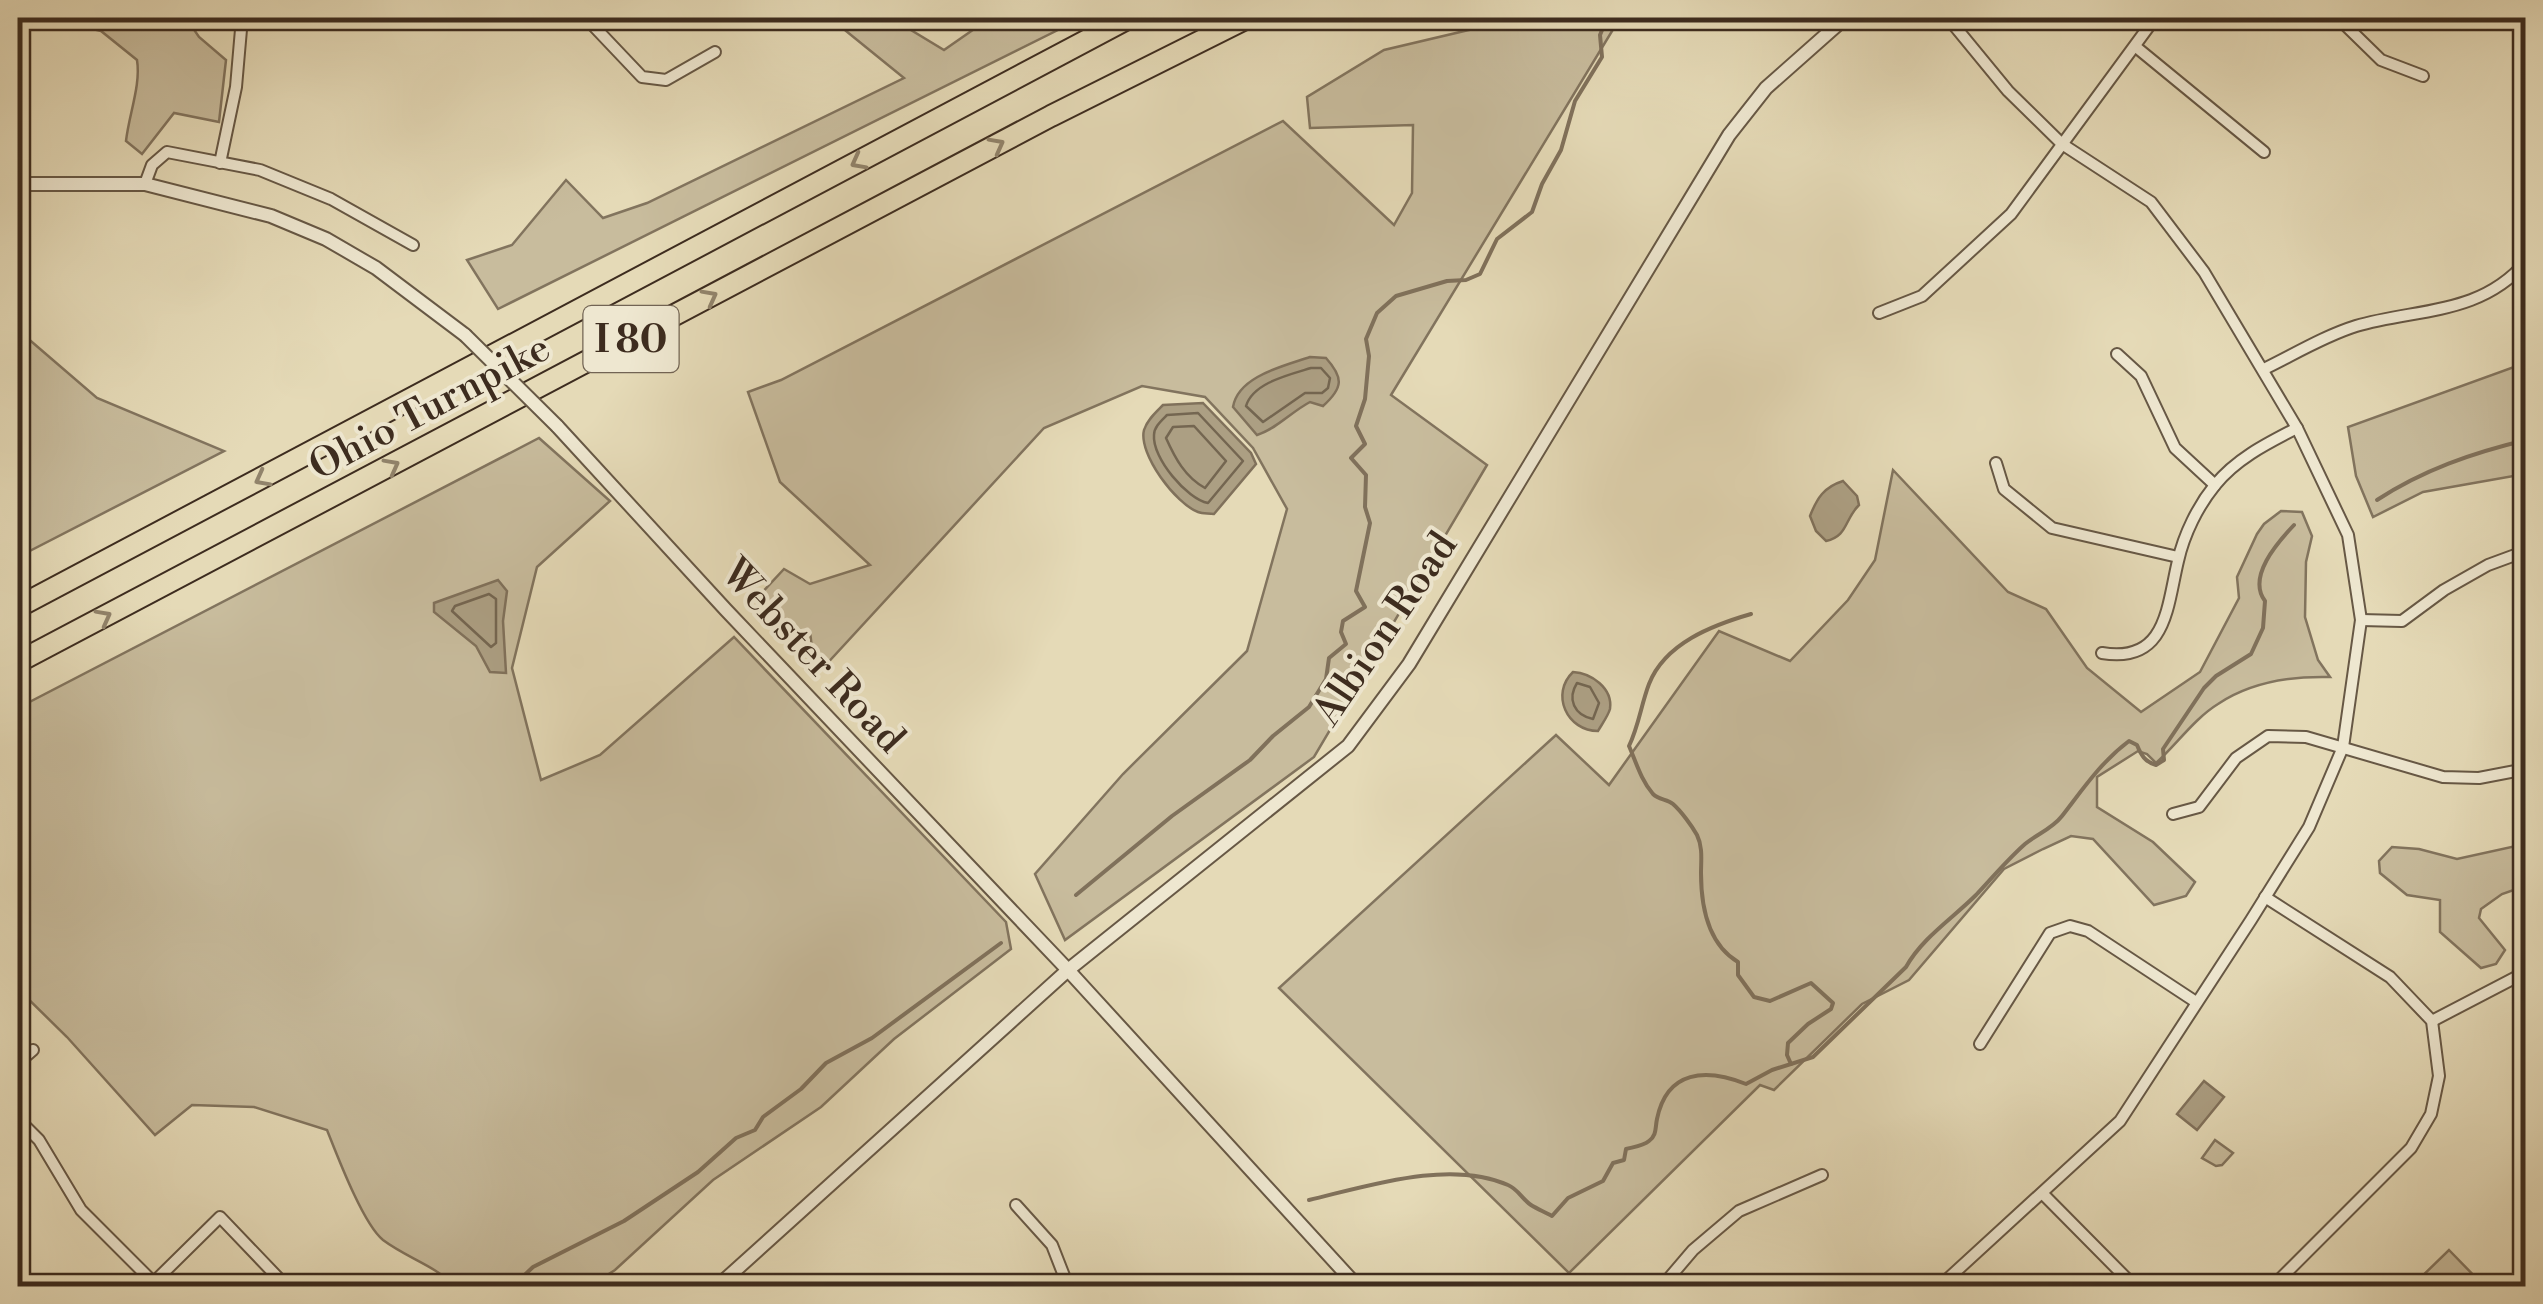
<svg xmlns="http://www.w3.org/2000/svg" width="2543" height="1304" font-family="'Libre Bodoni',serif">
<style>
.green{fill:#c8bc9d;stroke:#82745e;stroke-width:2.5}
.water{fill:#ac9f83;stroke:#80715b;stroke-width:2.5}
.lines{fill:none;stroke-linecap:round;stroke-linejoin:round}
.shore{stroke:#746651;stroke-width:2.5}
.stream{stroke:#80715b;stroke-width:4}
.minor-casing{stroke:#675845;stroke-width:14}
.tertiary-casing{stroke:#675845;stroke-width:16}
.motorway-casing{stroke:#3d2c1f;stroke-width:24}
.minor{stroke:#eee7d0;stroke-width:10}
.tertiary{stroke:#eee7d0;stroke-width:12}
.motorway{stroke:#e5dab7;stroke-width:20}
.tertiary-bridge-casing{stroke:#675845;stroke-width:16;stroke-linecap:butt}
.tertiary-bridge{stroke:#eee7d0;stroke-width:12}
.oneway{stroke:#91836b}
.labels{text-anchor:middle;stroke-width:8;stroke-linejoin:round;paint-order:stroke}
.shield{fill:#eee7d0;stroke:#726454;stroke-width:2.5}
.shield-label{font-size:38px;font-weight:bold;fill:#3d2c1f}
.street-label{font-size:40px;fill:#3d2c1f;stroke:#eee7d0}
</style>
<rect width="100%" height="100%" fill="#e5dab7"/>
<filter id="stains"><feTurbulence type="fractalNoise" baseFrequency=".002" numOctaves="4"/><feColorMatrix values="0 0 0 0 .2 0 0 0 0 .09 0 0 0 0 .02 0 0 0 .5 -.17"/></filter>
<radialGradient id="worn" r=".72"><stop offset=".6" stop-color="#630" stop-opacity="0"/><stop offset="1" stop-color="#630" stop-opacity=".3"/></radialGradient>
<g class="green">
<path d="M69 18H186L199 37 226 60 219 122 174 113 142 154 126 141C129 114 141 85 137 60L101 31 80 26Z"/>
<polygon points="830,18 891,18 944,50 990,18 1082,18 498,309 467,260 512,245 566,180 603,218 647,203 904,78"/>
<polygon points="1504,18 1620,18 1391,395 1487,465 1314,757 1065,940 1035,874 1123,774 1247,651 1287,509 1253,448 1205,397 1142,386 1044,428 822,669 813,656 810,632 767,623 756,599 784,569 810,584 870,565 780,482 748,392 781,380 1283,121 1394,225 1412,193 1413,125 1310,128 1307,97 1384,50 1494,24"/>
<polygon points="18,330 97,398 224,451 18,557 18,430 29,401"/>
<polygon points="2525,363 2525,474 2423,492 2373,517 2356,476 2348,427"/>
<path d="M539 438 610 501 537 567 512 668 541 780 600 755 734 637 1006 922 1011 949 894 1039 821 1107 713 1180 615 1270 590 1286H455C434 1265 407 1258 383 1240 363 1224 337 1155 327 1130L254 1107 192 1105 155 1135 67 1037 18 989V708Z"/>
<path d="M1893 470 2008 592 2046 609 2087 668 2141 712 2200 672 2239 598 2237 577 2257 534 2264 524 2281 511 2302 512 2312 536 2306 562 2305 617 2318 660 2330 677C2291 676 2251 682 2218 704 2195 718 2176 745 2156 763L2147 754 2138 751 2097 777V807L2153 842 2195 882 2186 896 2154 905 2093 839 2071 836 2043 849 2004 869 1909 980 1862 1004 1774 1090 1760 1085 1569 1273 1279 988 1556 735 1609 785 1719 631 1790 661 1848 600 1875 560Z"/>
<polygon points="2525,844 2525,886 2502,894 2481,909 2479,918 2505,950 2496,964 2481,968 2440,932 2440,900 2407,895 2380,873 2379,861 2392,847 2419,849 2457,859"/>
<polygon points="2215,1140 2233,1153 2222,1165 2216,1166 2202,1158"/>
<polygon points="2449,1250 2484,1286 2412,1286"/>
</g>
<g class="water">
<path d="M1310 357 1326 358C1344 378 1343 388 1323 406L1310 402C1291 412 1278 428 1257 435L1233 407C1238 376 1284 366 1310 357Z"/>
<path d="M1203 403 1251 453 1256 464 1214 514C1208 513 1203 514 1198 512 1176 504 1138 454 1144 430 1147 420 1156 412 1163 405Z"/>
<path d="M1843 481 1857 496 1859 505C1844 520 1848 536 1826 541L1816 531 1810 516C1817 498 1824 487 1843 481Z"/>
<polygon points="498,580 507,591 503,621 506,673 490,672 476,646 434,612 434,603"/>
<path d="M1573 672C1591 673 1613 688 1610 709 1608 716 1602 724 1598 731 1567 731 1550 694 1573 672Z"/>
<polygon points="2204,1081 2224,1097 2197,1130 2177,1114"/>
</g>
<g class="lines">
<g class="shore">
<path d="M1311 368H1321L1330 378 1328 388 1322 393H1305L1263 422 1246 406C1253 383 1288 375 1311 368Z"/>
<path d="M1198 413 1243 461 1208 503C1187 499 1152 458 1154 435 1154 427 1161 421 1167 415Z"/>
<path d="M1194 426 1226 461 1205 488C1185 477 1175 458 1166 438L1173 427Z"/>
<polygon points="489,594 496,599 496,643 491,647 452,611 455,606"/>
<path d="M1577 683 1590 687 1599 703 1593 719C1574 715 1567 699 1577 683Z"/>
</g>
<g class="stream">
<path d="M2377 500C2423 470 2472 453 2526 440"/>
<path d="M1751 614C1713 625 1665 643 1649 684 1641 705 1639 725 1629 746 1636 762 1641 780 1653 794 1659 800 1667 799 1673 804 1681 811 1692 826 1697 835 1703 847 1701 861 1701 873 1701 907 1708 944 1738 962V975L1754 997 1770 1001 1811 983 1833 1003 1831 1009 1808 1024 1788 1043 1787 1055 1791 1064"/>
<polyline points="1076,895 1172,816 1250,760 1273,736 1309,707 1326,679 1329,658 1346,644 1341,632 1343,621 1365,607 1356,591 1370,523 1365,507 1366,475 1351,458 1365,444 1356,426 1365,399 1369,356 1366,339 1377,313 1396,296 1447,281 1466,280 1480,274 1497,239 1532,212 1542,184 1561,150 1575,101 1602,57 1600,35 1607,18"/>
<path d="M1309 1200C1368 1186 1450 1159 1508 1185 1518 1189 1522 1199 1531 1205 1537 1209 1545 1212 1552 1216L1568 1198 1603 1181 1613 1163 1624 1160 1626 1149C1633 1147 1643 1146 1649 1141 1657 1135 1655 1128 1657 1119 1667 1070 1706 1068 1746 1084L1772 1070 1813 1057 1906 967C1922 938 1953 918 1976 895 1992 878 2007 860 2025 844 2037 834 2052 829 2062 816 2083 789 2101 762 2129 741L2137 745C2141 755 2145 762 2156 765L2164 760 2163 749 2204 688 2216 676 2251 654 2263 628 2265 601C2247 577 2277 543 2294 525"/>
<polyline points="513,1286 533,1267 624,1221 698,1172 736,1138 755,1130 763,1117 801,1089 826,1063 872,1038 1001,943"/>
</g>
<g class="minor-casing">
<g id="minor">
<polyline points="586,18 642,77 666,80 715,52"/>
<polyline points="2338,18 2381,60 2423,76"/>
<polyline points="2136,47 2264,152"/>
<polyline points="220,163 236,87 242,18"/>
<polyline points="145,184 152,165 167,152 260,170 331,199 413,245"/>
<polyline points="1879,313 1922,296 2011,214 2155,18"/>
<polyline points="2117,354 2141,376 2175,448 2215,485"/>
<path d="M2264 369C2293 355 2324 336 2356 326 2417 308 2479 316 2526 262"/>
<polyline points="1996,463 2004,489 2052,528 2178,557"/>
<polyline points="2361,620 2402,621 2444,590 2488,565 2526,551"/>
<path d="M2102 653C2167 664 2167 606 2178 561 2184 534 2198 506 2215 485 2237 458 2268 443 2297 428"/>
<polyline points="2173,814 2199,807 2236,758 2268,736 2306,737 2443,777 2479,778 2526,769"/>
<polyline points="2265,897 2390,977 2432,1021 2439,1076 2431,1114 2411,1148 2273,1286"/>
<polyline points="2432,1021 2526,972"/>
<polyline points="1980,1044 2050,933 2070,926 2088,931 2196,1002"/>
<polyline points="18,1063 33,1050"/>
<polyline points="18,1119 39,1140 81,1210 154,1283"/>
<polyline points="2043,1194 2134,1286"/>
<polyline points="1016,1205 1052,1245 1068,1286"/>
<polyline points="150,1286 220,1217 286,1286"/>
<polyline points="1673,1286 1670,1277 1693,1250 1739,1211 1822,1175"/>
<polyline points="1940,1286 2120,1121 2251,920 2309,827 2343,747 2361,620 2348,535 2297,428 2204,272 2151,202 2062,144 2008,91 1948,18"/>
</g>
</g>
<g class="tertiary-casing">
<g id="tertiary">
<polyline points="18,184 145,184 271,216 326,239 376,268 465,335"/>
<polyline points="557,426 726,610 1068,970 1357,1286"/>
<polyline points="718,1286 1068,970 1348,746 1409,664 1729,135 1766,88 1845,18"/>
</g>
</g>
<g class="motorway-casing">
<g id="motorway">
<polyline points="18,607 1129,18"/>
<polyline points="18,662 1051,116 1247,18"/>
</g>
</g>
<use href="#minor" class="minor"/>
<use href="#tertiary" class="tertiary"/>
<use href="#motorway" class="motorway"/>
<g class="tertiary-bridge-casing">
<polyline id="tertiary-bridge" points="465,335 557,426"/>
</g>
<use href="#tertiary-bridge" class="tertiary-bridge"/>
</g>
<defs><path id="oneway-chevron" d="M-2-3.5L2.5 0L-2 3.5" fill="none" stroke-width="1.6" stroke-linecap="round" stroke-linejoin="round" transform="scale(2.5)"/></defs>
<g class="oneway">
<use href="#oneway-chevron" transform="translate(997 145) rotate(-28)"/>
<use href="#oneway-chevron" transform="translate(858 162) rotate(152)"/>
<use href="#oneway-chevron" transform="translate(710 297) rotate(-28)"/>
<use href="#oneway-chevron" transform="translate(392 466) rotate(-28)"/>
<use href="#oneway-chevron" transform="translate(262 479) rotate(152)"/>
<use href="#oneway-chevron" transform="translate(104 617) rotate(-28)"/>
</g>
<g class="labels">
<rect class="shield" x="583.5" y="306" width="95" height="66" rx="8"/>
<g class="shield-label">
<text x="631" y="352">I 80</text>
</g>
<g class="street-label">
<text transform="translate(429 406) rotate(-28)" y="14">Ohio Turnpike</text>
<text transform="translate(1384 628) rotate(-56)" y="14">Albion Road</text>
<text transform="translate(814 655) rotate(47)" y="14">Webster Road</text>
</g>
</g>
<rect width="2543" height="1304" fill="none" stroke="#e5dab7" stroke-width="60"/>
<rect x="20" y="20" width="2503" height="1264" fill="none" stroke="#3d2c1f" stroke-width="5"/>
<rect x="30" y="30" width="2483" height="1244" fill="none" stroke="#3d2c1f" stroke-width="2.5"/>
<rect width="100%" height="100%" filter="url(#stains)"/>
<rect width="100%" height="100%" fill="url(#worn)"/>
</svg>
